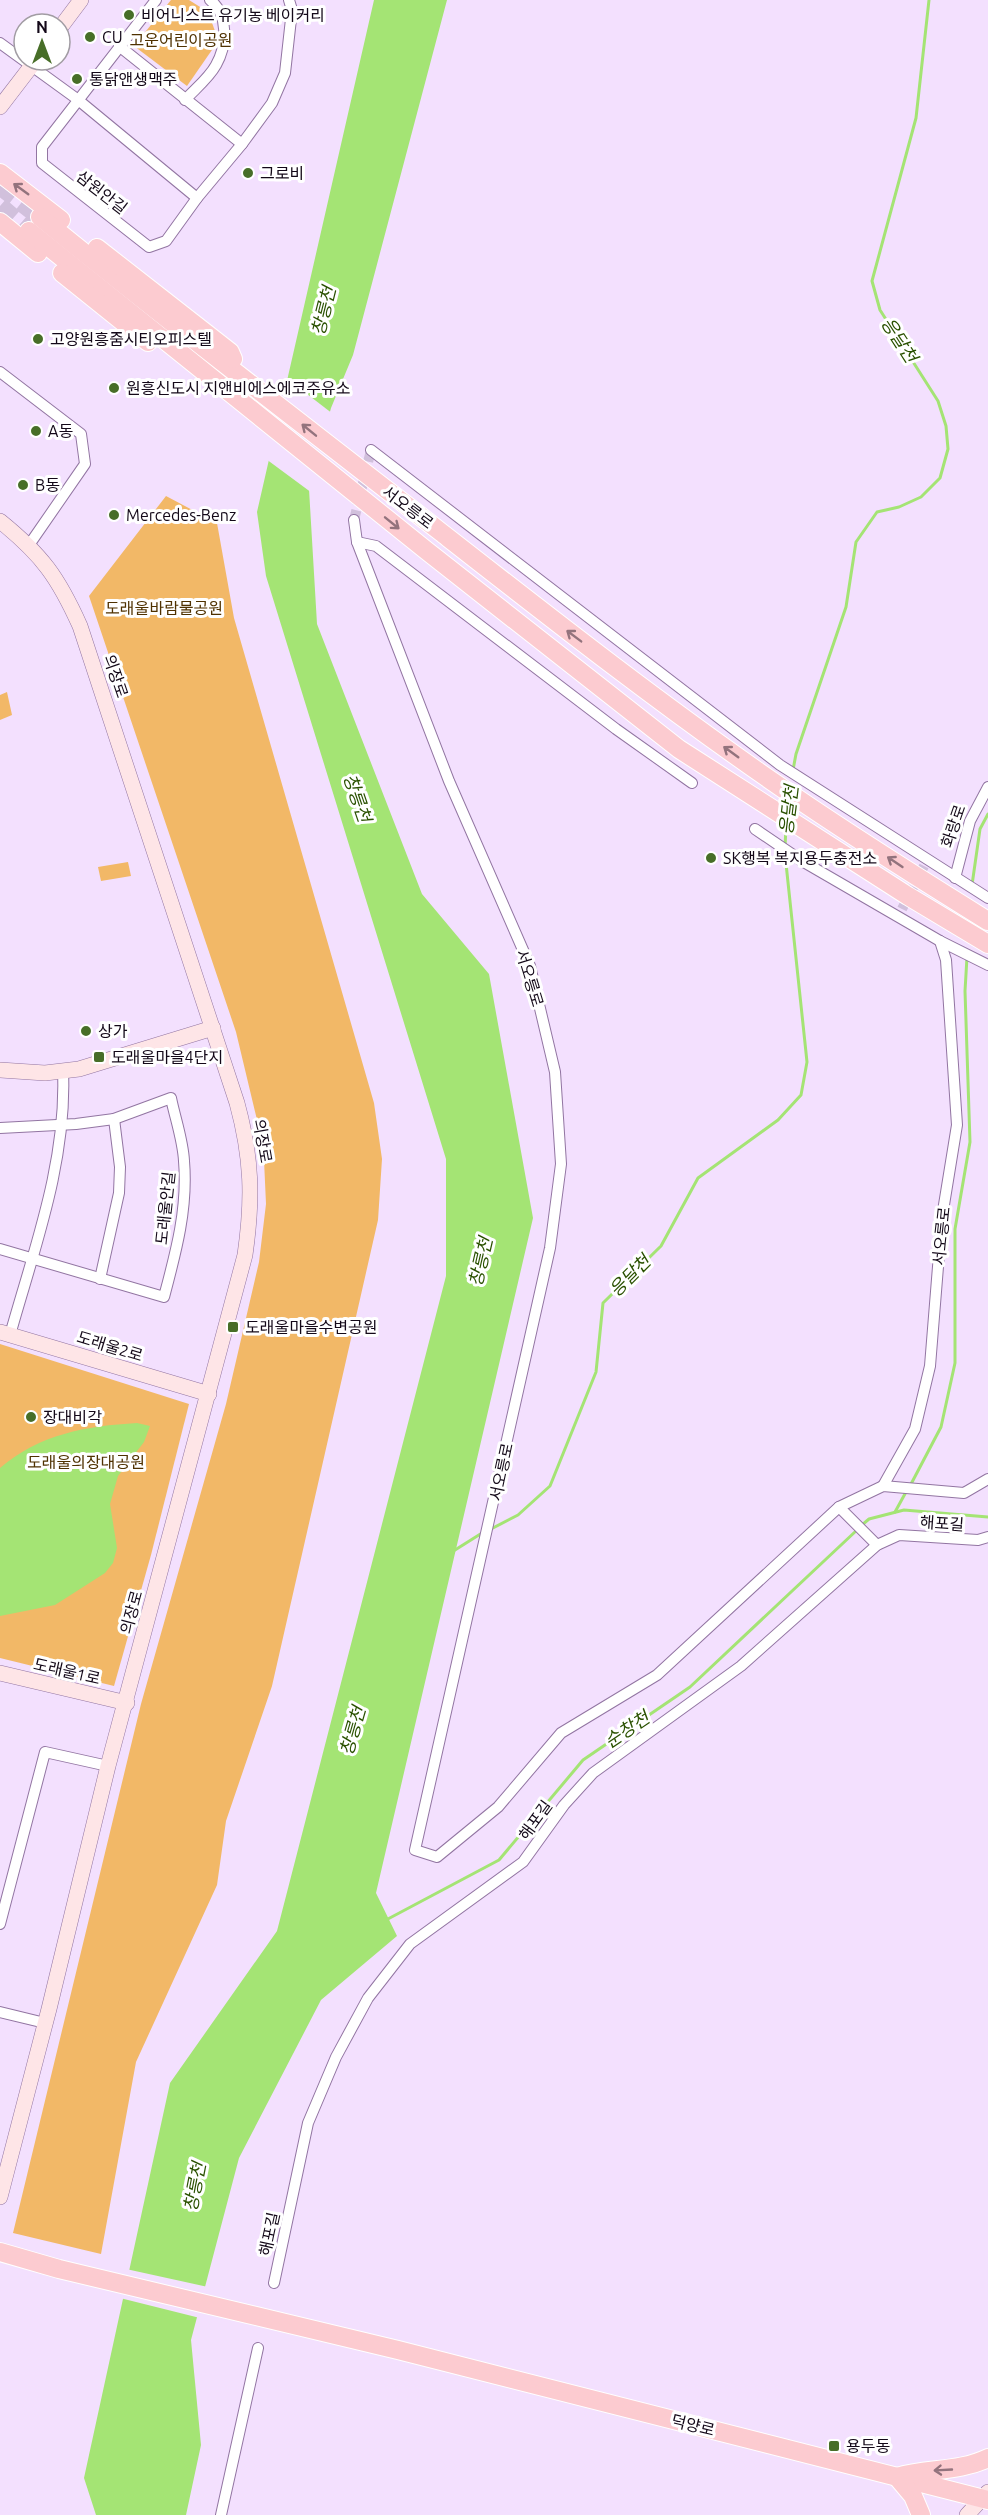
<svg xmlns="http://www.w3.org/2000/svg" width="988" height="2515" font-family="Ubuntu,'Noto Sans KR',sans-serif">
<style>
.green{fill:#f2b867}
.water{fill:#a4e474}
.pier{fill:#f3e0fe}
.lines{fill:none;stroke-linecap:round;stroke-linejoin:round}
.stream{stroke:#a4e474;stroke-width:3}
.street-tunnel{stroke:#d1c0dc;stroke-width:10;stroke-dasharray:10 5;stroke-linecap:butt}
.primary-tunnel{stroke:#d1c0dc;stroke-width:18;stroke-dasharray:18 9;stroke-linecap:butt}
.street-casing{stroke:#9275a2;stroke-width:12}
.secondary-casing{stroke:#9275a2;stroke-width:16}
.primary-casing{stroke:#fff;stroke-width:20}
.street{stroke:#fff;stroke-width:10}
.secondary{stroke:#fee5e7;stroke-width:15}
.primary{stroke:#fccbd0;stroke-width:18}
.oneway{stroke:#93737d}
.poi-dot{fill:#476e28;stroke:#fff;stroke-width:2}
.labels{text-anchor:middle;stroke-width:6;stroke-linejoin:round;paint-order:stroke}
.poi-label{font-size:16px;fill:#130818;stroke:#fff;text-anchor:start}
.park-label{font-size:16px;fill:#4f3100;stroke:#fff}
.street-label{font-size:16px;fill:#130818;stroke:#fff}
.water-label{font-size:18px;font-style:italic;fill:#2a5100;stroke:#fff}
</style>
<rect width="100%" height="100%" fill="#f3e0fe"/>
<g class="green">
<polygon points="171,0 189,0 208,12 215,31 214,47 187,86 134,46"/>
<polygon points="166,496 217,523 234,618 374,1103 382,1159 378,1220 272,1686 226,1821 217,1885 136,2062 101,2254 13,2233 141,1704 226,1404 259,1262 266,1204 264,1160 258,1124 236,1032 89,596"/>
<polygon points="7,692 12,715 0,720 0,695"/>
<polygon points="128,862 131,876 101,881 98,867"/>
<polygon points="0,1344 189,1404 151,1555 114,1686 0,1658"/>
</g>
<g class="water">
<polygon points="374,0 447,0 353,355 331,408 309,489 317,624 422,894 489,974 533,1218 376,1893 397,1936 321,2000 239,2158 191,2340 201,2445 186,2515 96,2515 84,2478 170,2083 277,1931 446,1276 446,1159 266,576 257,512"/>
<path d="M137 1423 150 1426 144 1442 118 1476 110 1504 117 1548 113 1563 105 1573 55 1605 0 1616V1468C40 1434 86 1426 137 1423Z"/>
</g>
<g class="pier">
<polygon points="285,377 333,414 312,493 266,459"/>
<polygon points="126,2269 208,2287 200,2318 120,2298"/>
</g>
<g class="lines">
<g class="stream">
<polyline points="793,770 796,754 846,607 856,542 877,512 899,507 921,497 940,478 948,449 946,426 938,401 880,310 872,281 916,118 929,0"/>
<polyline points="785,847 786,827"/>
<polyline points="972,885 980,829 988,814"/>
<polyline points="910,1486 941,1427 955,1363 955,1229 970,1142 965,991 967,957"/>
<polyline points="895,1512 906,1492"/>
<polyline points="862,1525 869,1519 904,1510 988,1517"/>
<polyline points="491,1529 518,1515 550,1486 596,1372 603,1303 661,1246 698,1178 778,1120 801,1095 807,1062 785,854"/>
<polyline points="455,1550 482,1533"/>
<polyline points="386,1920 499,1860 583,1760 690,1687 857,1530"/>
</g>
<g class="street-tunnel">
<polyline points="354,520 371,450"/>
<polyline points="902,909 924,866"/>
</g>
<g class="primary-tunnel">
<polyline points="0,186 40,217"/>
<polyline points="0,206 29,231"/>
</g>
<g class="street-casing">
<g id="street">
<polyline points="156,0 42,147 42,163 149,247 166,241 197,198 242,144 272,103 285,73 292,10 289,0"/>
<polyline points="0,43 77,99 197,198"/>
<polyline points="119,46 242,144"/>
<path d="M185 100C195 89 209 78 216 65 227 46 229 14 210 0"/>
<polyline points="0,372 81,434 85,464 29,545"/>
<polyline points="371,450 780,765 988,898"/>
<polyline points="354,520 357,542 449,781 530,966 555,1072 561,1164 550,1248 415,1850 437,1857 498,1807 561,1733 657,1675 839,1507 883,1486 964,1493 988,1479"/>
<polyline points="357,542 376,546 616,729 692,783"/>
<polyline points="755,829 802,861 940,941 988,965"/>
<polyline points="955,878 970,821 988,787"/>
<path d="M0 1128 76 1124 114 1119 171 1098C175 1118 183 1140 184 1161 188 1208 176 1252 164 1297L0 1249"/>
<polyline points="100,1279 119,1193 120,1167 114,1119"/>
<path d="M10 1335C34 1249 67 1162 63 1071"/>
<polyline points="883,1486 915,1429 930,1366 942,1217 957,1125 946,960 940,941"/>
<polyline points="839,1507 877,1545"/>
<polyline points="0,1924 45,1752 108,1766"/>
<polyline points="0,2012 45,2023"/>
<polyline points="274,2283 308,2123 336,2057 368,1998 410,1944 523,1862 564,1805 593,1773 741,1666 877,1545 899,1535 978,1540 988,1537"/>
<polyline points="221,2515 258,2348"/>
</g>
</g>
<g class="secondary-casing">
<g id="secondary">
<polyline points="60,28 81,0"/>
<polyline points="0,107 36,60"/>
<path d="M0 521C42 555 58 577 80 626L237 1103C252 1158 253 1199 245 1255L108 1766 49 2009 0 2197"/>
<polyline points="0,1070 45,1073 79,1069 213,1028"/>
<polyline points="0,1332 209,1394"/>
<polyline points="0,1673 127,1703"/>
<polyline points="967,2515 988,2492"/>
</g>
</g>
<g class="primary-casing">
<g id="primary">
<polyline points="0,173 61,220"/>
<path d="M40 217C172 325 308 428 442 533 552 619 663 706 779 786 847 833 917 877 988 921"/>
<polyline points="0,222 38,253"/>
<polyline points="29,231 427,551 679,749 908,896 988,944"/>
<polyline points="97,248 230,352 233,359"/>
<polyline points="62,273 148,342"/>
<polyline points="0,2252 59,2269 398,2350 988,2500"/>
<path d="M921 2515 913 2496 897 2477C928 2468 959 2472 988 2458"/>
</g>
</g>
<use href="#street" class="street"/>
<use href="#secondary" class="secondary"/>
<use href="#primary" class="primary"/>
</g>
<defs><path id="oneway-shaft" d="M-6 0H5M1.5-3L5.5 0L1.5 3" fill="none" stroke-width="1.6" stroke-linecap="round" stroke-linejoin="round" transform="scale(1.5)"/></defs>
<g class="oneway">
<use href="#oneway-shaft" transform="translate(21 189) rotate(-144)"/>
<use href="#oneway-shaft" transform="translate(309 430) rotate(-141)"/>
<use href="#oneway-shaft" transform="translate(392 523) rotate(39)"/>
<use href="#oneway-shaft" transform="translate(574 636) rotate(-143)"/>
<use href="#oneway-shaft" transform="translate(731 752) rotate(-144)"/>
<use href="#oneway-shaft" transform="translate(895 862) rotate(-146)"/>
<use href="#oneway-shaft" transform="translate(943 2470) rotate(177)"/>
</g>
<g class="poi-dot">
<circle cx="129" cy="15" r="6"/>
<circle cx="90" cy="37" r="6"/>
<circle cx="77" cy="79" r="6"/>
<circle cx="248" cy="173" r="6"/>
<circle cx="38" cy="339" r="6"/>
<circle cx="114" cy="388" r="6"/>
<circle cx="36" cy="431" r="6"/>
<circle cx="23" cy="485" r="6"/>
<circle cx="114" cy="515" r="6"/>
<circle cx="711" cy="858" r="6"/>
<circle cx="86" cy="1031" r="6"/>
<rect x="93" y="1051" width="12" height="12" rx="3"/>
<rect x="227" y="1321" width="12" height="12" rx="3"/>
<circle cx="31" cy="1417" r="6"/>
<rect x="828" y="2440" width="12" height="12" rx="3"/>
</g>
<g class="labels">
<g class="poi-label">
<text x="141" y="21">비어니스트 유기농 베이커리</text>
<text x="102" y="43">CU</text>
<text x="89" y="85">통닭앤생맥주</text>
<text x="260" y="179">그로비</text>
<text x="50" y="345">고양원흥줌시티오피스텔</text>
<text x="126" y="394">원흥신도시 지앤비에스에코주유소</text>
<text x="48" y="437">A동</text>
<text x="35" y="491">B동</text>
<text x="126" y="521">Mercedes-Benz</text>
<text x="723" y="864">SK행복 복지용두충전소</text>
<text x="98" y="1037">상가</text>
<text x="111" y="1063">도래울마을4단지</text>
<text x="245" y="1333">도래울마을수변공원</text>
<text x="43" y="1423">장대비각</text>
<text x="846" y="2452">용두동</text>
</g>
<g class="park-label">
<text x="181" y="46">고운어린이공원</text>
<text x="164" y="614">도래울바람물공원</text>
<text x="86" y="1468">도래울의장대공원</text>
</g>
<g class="street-label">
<text transform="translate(102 192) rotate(38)" y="6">삼원안길</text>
<text transform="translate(408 507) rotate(37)" y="6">서오릉로</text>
<text transform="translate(116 676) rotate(71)" y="6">의장로</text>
<text transform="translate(953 826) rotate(-71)" y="6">화랑로</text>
<text transform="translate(530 978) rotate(73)" y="6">서오릉로</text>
<text transform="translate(263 1141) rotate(80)" y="6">의장로</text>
<text transform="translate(165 1208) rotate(-84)" y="6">도래울안길</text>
<text transform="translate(941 1236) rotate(-84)" y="6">서오릉로</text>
<text transform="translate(110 1346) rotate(17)" y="6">도래울2로</text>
<text transform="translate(501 1472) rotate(-78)" y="6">서오릉로</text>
<text transform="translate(942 1523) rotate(4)" y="6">해포길</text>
<text transform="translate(131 1612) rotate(-75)" y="6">의장로</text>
<text transform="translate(67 1671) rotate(13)" y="6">도래울1로</text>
<text transform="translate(535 1820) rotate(-54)" y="6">해포길</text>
<text transform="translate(269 2234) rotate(-78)" y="6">해포길</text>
<text transform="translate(693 2425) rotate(14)" y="6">덕양로</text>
</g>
<g class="water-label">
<text transform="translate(324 311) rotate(-76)" y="6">창릉천</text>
<text transform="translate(899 340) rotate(57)" y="6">응달천</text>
<text transform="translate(357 798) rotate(71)" y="6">창릉천</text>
<text transform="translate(789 810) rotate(-83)" y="6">응달천</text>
<text transform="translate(481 1262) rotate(-77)" y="6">창릉천</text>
<text transform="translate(630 1276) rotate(-45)" y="6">응달천</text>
<text transform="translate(627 1730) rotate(-34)" y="6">순창천</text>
<text transform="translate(353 1731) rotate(-74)" y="6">창릉천</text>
<text transform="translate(195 2187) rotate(-79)" y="6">창릉천</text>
</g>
</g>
<g transform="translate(42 42)"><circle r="28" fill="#ffffff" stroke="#a19ca3" stroke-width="1.5"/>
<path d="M0-4.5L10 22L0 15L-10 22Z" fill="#476e28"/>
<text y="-9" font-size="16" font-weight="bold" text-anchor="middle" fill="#130818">N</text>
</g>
</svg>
